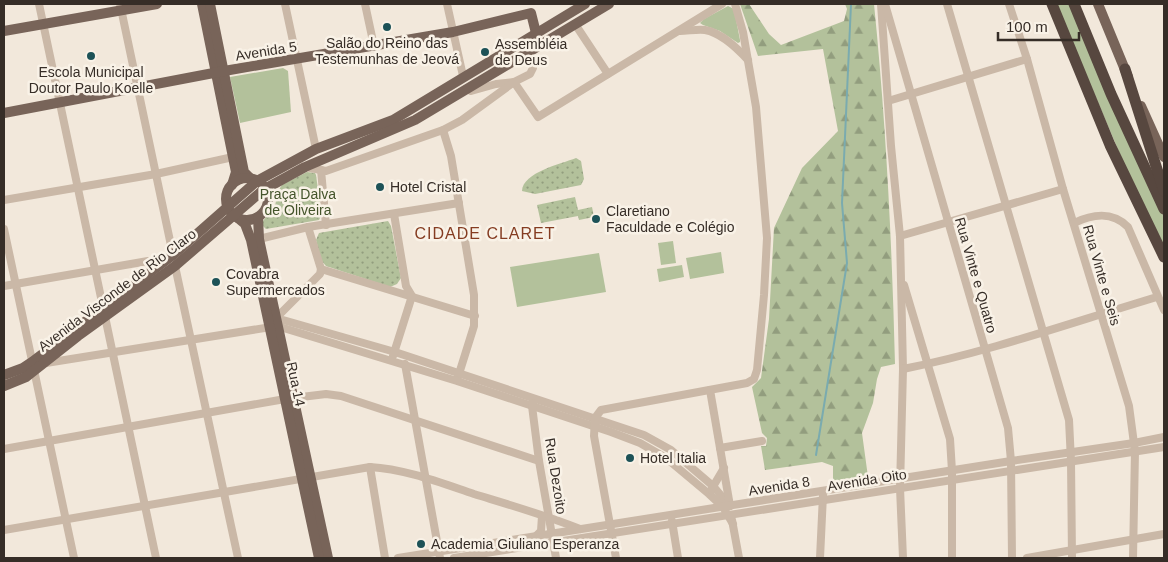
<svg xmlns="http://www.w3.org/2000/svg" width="1168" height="562" font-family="Helvetica,sans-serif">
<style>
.grass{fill:#b3c19b}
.forest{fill:url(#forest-firs)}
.park{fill:url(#park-dots)}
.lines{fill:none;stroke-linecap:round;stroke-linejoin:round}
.stream{stroke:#7aabaf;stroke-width:2}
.minor{stroke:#cab8a7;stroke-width:8}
.major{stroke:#786459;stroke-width:10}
.highway{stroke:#57473f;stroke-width:11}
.poi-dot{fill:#1d5257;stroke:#f9f2e7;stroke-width:2}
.labels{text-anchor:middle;stroke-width:5;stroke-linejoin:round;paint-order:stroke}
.poi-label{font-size:14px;fill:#362d27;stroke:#f9f2e7;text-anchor:start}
.street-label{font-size:14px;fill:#362d27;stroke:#f9f2e7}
.park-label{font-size:14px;fill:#44542b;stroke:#f9f2e7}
.quarter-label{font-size:16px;letter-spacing:1px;fill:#853c21;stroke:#f9f2e7}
</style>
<defs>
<pattern id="forest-firs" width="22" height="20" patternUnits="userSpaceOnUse" patternTransform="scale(1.25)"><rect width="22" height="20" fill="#b3c19b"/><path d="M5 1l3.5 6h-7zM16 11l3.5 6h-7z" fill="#929d7e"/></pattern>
<pattern id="park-dots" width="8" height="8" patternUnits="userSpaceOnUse" patternTransform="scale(1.25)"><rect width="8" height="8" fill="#b3c19b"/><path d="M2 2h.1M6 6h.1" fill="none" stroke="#929d7e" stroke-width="1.8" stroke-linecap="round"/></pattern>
</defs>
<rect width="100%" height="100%" fill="#f2e8db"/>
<g class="grass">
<polygon points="1056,4 1070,4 1143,173 1164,217 1164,250 1143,208"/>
<polygon points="728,6 734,9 740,40 740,42 738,43 720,31 703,25 700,23 704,19"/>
<polygon points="283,68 288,71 291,112 240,123 230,77"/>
<polygon points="673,241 676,263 661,265 658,243"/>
<polygon points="721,252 724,273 690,279 686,258"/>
<polygon points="599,253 606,292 517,307 510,267"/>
<polygon points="682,265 684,277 659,282 657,269"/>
</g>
<path class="forest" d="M740 4H749L769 34 781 45 844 21 847 9 845 4H874C886 123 892 244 895 364L881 367 877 379 873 403 862 433 868 477 835 484 833 481V466L822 462 765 470 761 446H766L767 438 762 433 752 387 761 378 769 319 774 228 802 168 838 131 823 49 758 56Z"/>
<g class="park">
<path d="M576 158 581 161 584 179 581 185 535 194 522 191C523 172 561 164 576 158Z"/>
<polygon points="307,172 315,173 316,175 321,211 321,216 319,220 266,229 263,226 263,221 275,206 278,191 282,185"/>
<polygon points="575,197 578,210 592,207 594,217 579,220 578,216 541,223 537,205"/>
<polygon points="388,221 391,226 401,278 397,284 390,287 326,266 321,260 316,240 319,233"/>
</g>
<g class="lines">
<polyline class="stream" points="816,455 847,263 842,203 851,4"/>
<g class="minor">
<polyline points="39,4 156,558"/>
<polyline points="120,4 173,255"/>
<polyline points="285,4 316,149"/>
<polyline points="365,4 374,46"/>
<polyline points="447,4 463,76"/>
<polyline points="881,4 891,146 900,236 903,369 900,488 903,558"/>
<polyline points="885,4 1008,428 1011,461 1012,558"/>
<polyline points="947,4 1069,420 1071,461 1072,558"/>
<polyline points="1009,4 1027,59 1063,189 1129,406 1135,451 1133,558"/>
<polyline points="575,24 608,74"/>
<path d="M680 31C688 31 697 29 705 30 722 33 737 48 748 60"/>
<polyline points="471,91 496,84 514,82 538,117 722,4"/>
<polyline points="888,101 1027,59"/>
<polyline points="443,130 451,156 474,295 474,326 458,377"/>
<polyline points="305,167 326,171 443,130 462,120 514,82 530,74 533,68 532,60 528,53"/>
<polyline points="321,170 326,225"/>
<polyline points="4,200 156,174 233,157"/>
<path d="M1074 223C1093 214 1112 211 1128 227L1164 310"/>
<polyline points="308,227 321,269 475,316"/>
<polyline points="4,229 74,558"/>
<polyline points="900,236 1063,189"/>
<polyline points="259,239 308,227 459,203"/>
<polyline points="175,266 238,558"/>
<polyline points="321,269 320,274 276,318 395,352 644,435 671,450 713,486 730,506"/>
<polyline points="904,285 950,439 952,471 952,558"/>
<polyline points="4,286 148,261 161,264"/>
<polyline points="393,356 412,296 406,286 394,214"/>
<polyline points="46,363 277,326 457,381 611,432 640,443 666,458 709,494 723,507 733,524"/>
<polyline points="405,364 440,558"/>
<path d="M903 369C989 352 1073 322 1157 297"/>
<polyline points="710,390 730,506"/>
<polyline points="533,403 532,406 539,461 556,558"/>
<polyline points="720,448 762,441"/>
<polyline points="4,449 285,399 326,394 341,396 539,461"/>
<polyline points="370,467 385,558"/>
<polyline points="711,490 724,468"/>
<polyline points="732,520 739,558"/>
<polyline points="672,521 678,558"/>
<path d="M4 530 370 467C405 469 441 483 474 494 510 505 545 515 580 529"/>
<polyline points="535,537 541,531 542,516"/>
<polyline points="398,558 1011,461 1134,443 1164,437"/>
<polyline points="454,558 1164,447"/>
<polyline points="616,558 594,436 595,418 601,410 747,383 754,379 757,370 764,295 767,238 756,107 743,32 735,4"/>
<polyline points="820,558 823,495"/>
<polyline points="1027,558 1164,534"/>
</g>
<g class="major">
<polyline points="202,4 236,172 232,185"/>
<polyline points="210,4 244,172 251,179"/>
<polyline points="1098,4 1128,77"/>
<polyline points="4,31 157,4"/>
<polyline points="1141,106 1164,157"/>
<polyline points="4,113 224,71 453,32 531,13 536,33"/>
<circle cx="247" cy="199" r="21"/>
<polyline points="258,217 259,239 328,558"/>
<polyline points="239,219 245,224 251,240 319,558"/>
<polyline points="4,375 23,368 32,362 173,255 257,181 316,149 393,120 585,4"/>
<polyline points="4,386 26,377 78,336 175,266 263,190 305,167 415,120 609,4"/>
</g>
<g class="highway">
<polyline points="1052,4 1110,145 1164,257"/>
<polyline points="1074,4 1111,94 1164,209"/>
<polyline points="1125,69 1164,191"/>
</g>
</g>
<g class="poi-dot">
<circle cx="387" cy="27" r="5"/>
<circle cx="485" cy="52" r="5"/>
<circle cx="91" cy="56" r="5"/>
<circle cx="380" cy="187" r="5"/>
<circle cx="596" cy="219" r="5"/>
<circle cx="216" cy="282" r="5"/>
<circle cx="630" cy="458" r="5"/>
<circle cx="421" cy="544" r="5"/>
</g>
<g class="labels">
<g class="poi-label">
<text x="387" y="48" text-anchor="middle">Salão do Reino das<tspan x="387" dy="16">Testemunhas de Jeová</tspan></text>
<text x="495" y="49">Assembléia<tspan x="495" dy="16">de Deus</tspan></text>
<text x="91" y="77" text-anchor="middle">Escola Municipal<tspan x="91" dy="16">Doutor Paulo Koelle</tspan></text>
<text x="390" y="192">Hotel Cristal</text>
<text x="606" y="216">Claretiano<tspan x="606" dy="16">Faculdade e Colégio</tspan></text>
<text x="226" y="279">Covabra<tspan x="226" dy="16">Supermercados</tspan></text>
<text x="640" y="463">Hotel Italia</text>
<text x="431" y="549">Academia Giuliano Esperanza</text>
</g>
<g class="street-label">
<text transform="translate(266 51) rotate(-9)" y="5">Avenida 5</text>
<text transform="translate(976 275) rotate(74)" y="5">Rua Vinte e Quatro</text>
<text transform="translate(1102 275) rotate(74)" y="5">Rua Vinte e Seis</text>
<text transform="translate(117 290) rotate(-37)" y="5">Avenida Visconde de Rio Claro</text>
<text transform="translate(296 384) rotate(78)" y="5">Rua 14</text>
<text transform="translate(556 476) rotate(81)" y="5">Rua Dezoito</text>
<text transform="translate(867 480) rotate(-9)" y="5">Avenida Oito</text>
<text transform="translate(779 486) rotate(-9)" y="5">Avenida 8</text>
</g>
<g class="park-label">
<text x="298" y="199">Praça Dalva<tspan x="298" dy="16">de Oliveira</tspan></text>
</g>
<g class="quarter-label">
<text x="485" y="239">CIDADE CLARET</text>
</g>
</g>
<rect width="1168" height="562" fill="none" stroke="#362d27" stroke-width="10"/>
<path d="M998 32v8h81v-8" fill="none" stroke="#362d27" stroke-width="2.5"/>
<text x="1006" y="32" font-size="15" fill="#362d27" stroke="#f9f2e7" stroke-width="4" paint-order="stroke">100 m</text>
</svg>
